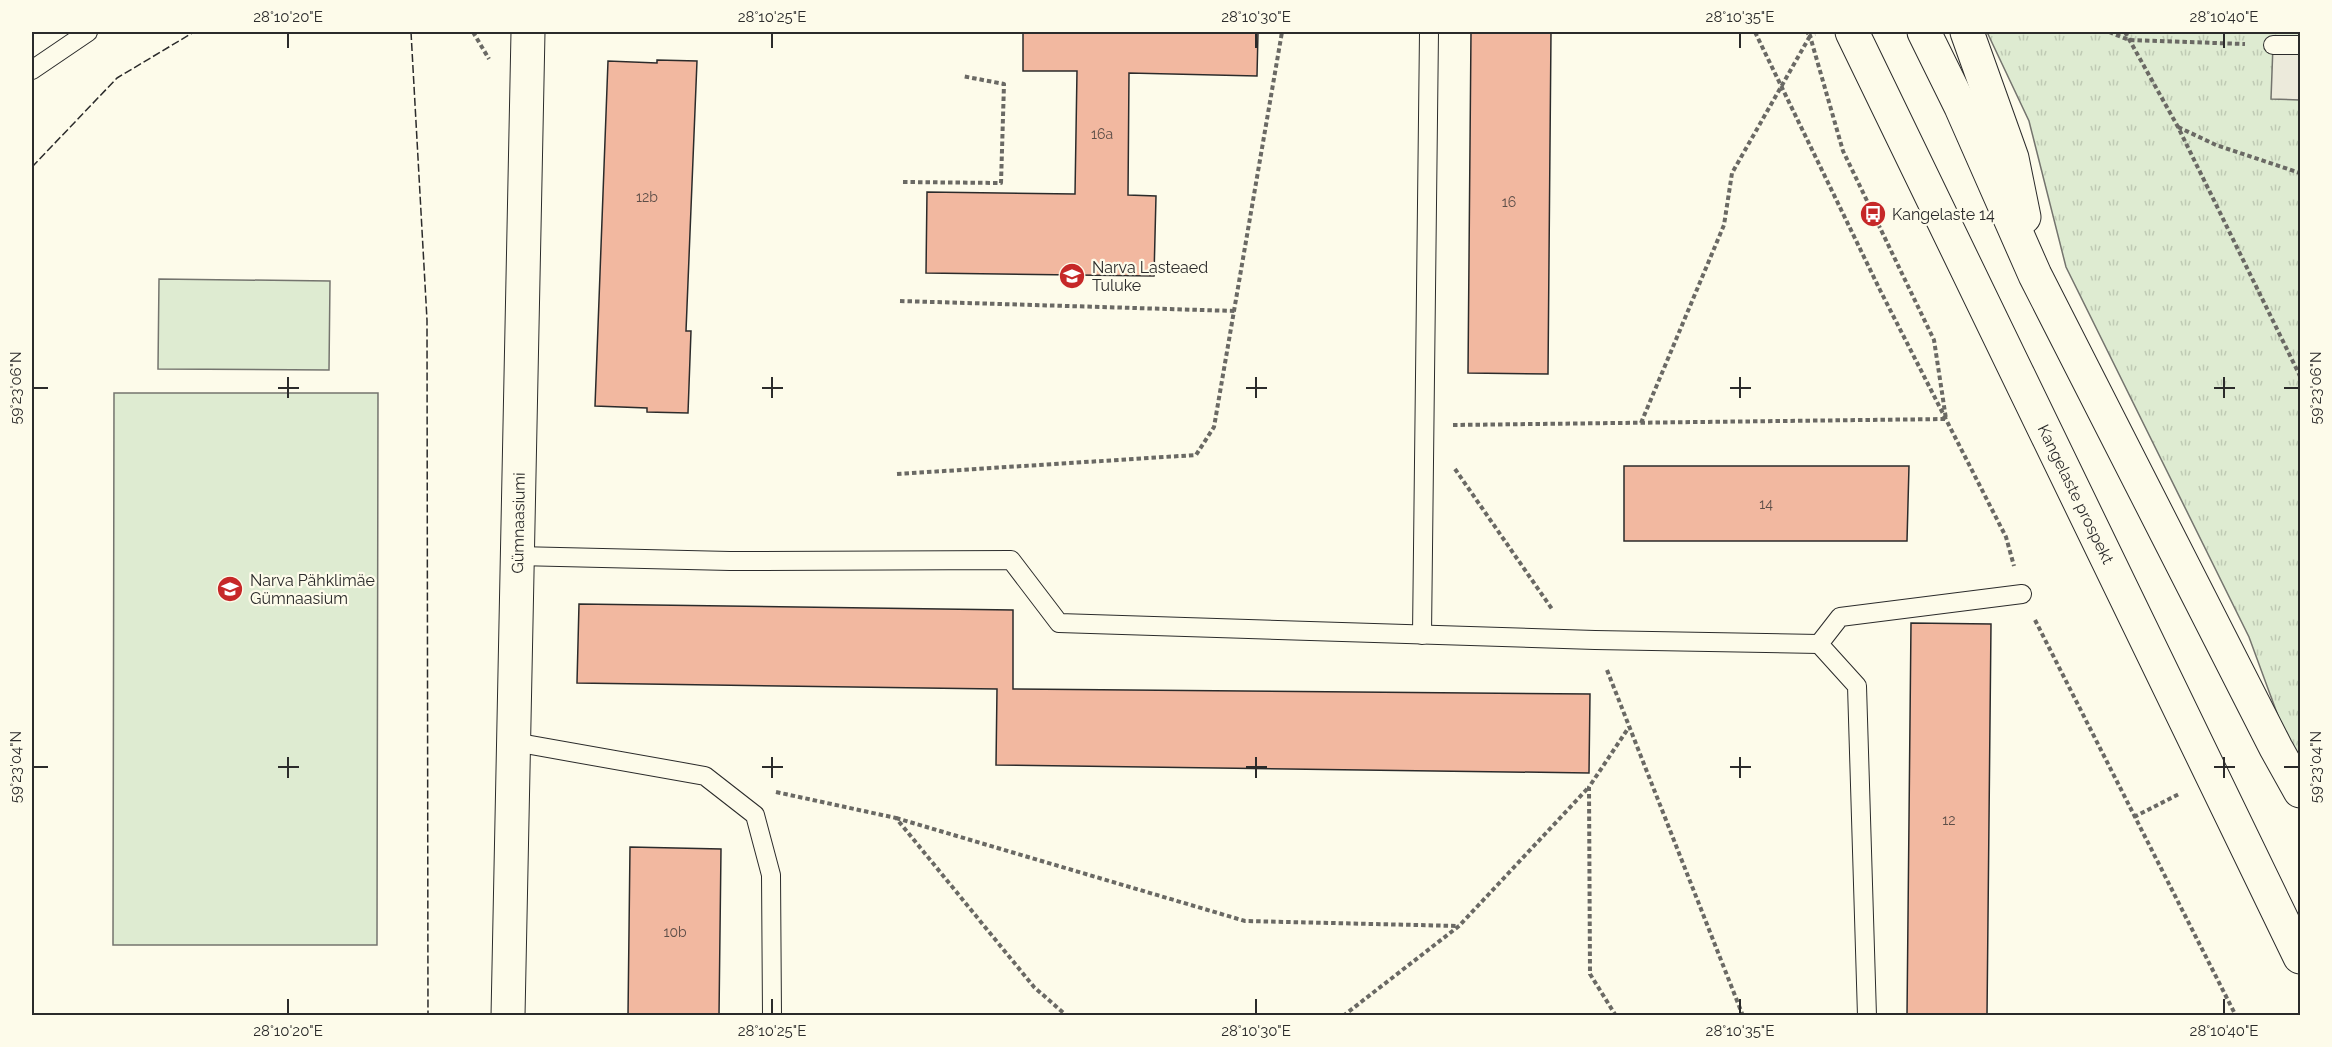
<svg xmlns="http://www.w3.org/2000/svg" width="2332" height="1047" font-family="Raleway,sans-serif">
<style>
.grass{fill:url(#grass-tufts);stroke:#74746e;stroke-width:1.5}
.garden{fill:#deebd1;stroke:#74746e;stroke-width:1.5}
.parking{fill:#eceadb;stroke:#74746e;stroke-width:1.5}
.building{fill:#f2b8a0;stroke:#2b2b2b;stroke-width:1.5}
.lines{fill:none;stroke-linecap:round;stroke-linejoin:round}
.service-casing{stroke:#2b2b2b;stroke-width:20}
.minor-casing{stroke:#2b2b2b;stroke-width:35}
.secondary-casing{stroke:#2b2b2b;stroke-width:35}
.path{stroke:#6a6964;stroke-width:4;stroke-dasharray:4.5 3;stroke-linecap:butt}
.service{stroke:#fdfbea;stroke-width:18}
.minor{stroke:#fdfbea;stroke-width:33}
.secondary{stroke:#fdfbea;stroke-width:33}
.fence{stroke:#2b2b2b;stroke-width:1.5;stroke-dasharray:8 3;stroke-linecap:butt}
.ticks{fill:none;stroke:#2b2b2b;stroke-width:2}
.labels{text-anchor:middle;stroke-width:4.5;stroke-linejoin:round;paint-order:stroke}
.number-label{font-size:14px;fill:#5d4e48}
.poi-label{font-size:16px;fill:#2b2b2b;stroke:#fdfbea;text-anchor:start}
.street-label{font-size:16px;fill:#2b2b2b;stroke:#fdfbea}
.neatline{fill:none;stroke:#2b2b2b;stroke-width:2}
.ticks-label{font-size:15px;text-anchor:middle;fill:#2b2b2b}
</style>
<defs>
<pattern id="grass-tufts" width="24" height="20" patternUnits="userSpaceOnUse" patternTransform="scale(1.5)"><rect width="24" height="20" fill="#deebd1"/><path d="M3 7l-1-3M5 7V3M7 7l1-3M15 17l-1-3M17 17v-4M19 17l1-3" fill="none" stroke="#bfcab4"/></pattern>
</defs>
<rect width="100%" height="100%" fill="#fdfbea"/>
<polygon class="grass" points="1987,32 2300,32 2300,764 2281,724 2249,637 2066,267 2029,121"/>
<g class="garden">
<polygon points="159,279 330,281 329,370 158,369"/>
<polygon points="114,393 378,393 377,945 113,945"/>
</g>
<polygon class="parking" points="2273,45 2300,45 2300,100 2271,99"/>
<g class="building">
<polygon points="1023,32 1258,32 1257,76 1129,73 1128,195 1156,196 1154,276 926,273 927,192 1075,194 1077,71 1023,71"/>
<polygon points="1471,32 1551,32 1548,374 1468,373"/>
<polygon points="657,60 697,61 686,331 691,331 688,413 647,412 647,408 595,406 608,61 657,63"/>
<polygon points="1624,466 1909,466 1907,541 1624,541"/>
<polygon points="579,604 1013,610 1013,689 1590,694 1589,773 996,765 997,689 577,683"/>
<polygon points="1911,623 1991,624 1987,1016 1907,1016"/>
<polygon points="630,847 721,849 719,1016 628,1016"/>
</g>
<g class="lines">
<g class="service-casing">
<g id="service">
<polyline points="2273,45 2300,45"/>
<polyline points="32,70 88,32"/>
<polyline points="517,556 730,561 1011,560 1059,623 1595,640 1819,644"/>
<polyline points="1422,635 1429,32"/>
<polyline points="514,742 705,776 755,815 771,875 772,1016"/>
<polyline points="1867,1016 1857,686 1819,644 1840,617 2022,594"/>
</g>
</g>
<g class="minor-casing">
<polyline id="minor" points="508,1016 528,32"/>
</g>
<g class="secondary-casing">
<g id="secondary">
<polyline points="1852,32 2300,957"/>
<polyline points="1924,32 1961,107 2035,275 2276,748 2300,791"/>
<polyline points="1967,32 2012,158 2024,217"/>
</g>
</g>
<g class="path">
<polyline points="473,32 489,59"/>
<polyline points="1755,32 1880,290 2006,537 2014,566"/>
<polyline points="2109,32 2129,40 2245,44"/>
<polyline points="2125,32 2178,127 2300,376"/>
<polyline points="2178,127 2216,145 2300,173"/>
<polyline points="903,182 1001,183 1004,84 962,76"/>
<polyline points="900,301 1235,311"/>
<polyline points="1641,423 1724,225 1732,173 1810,36 1807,32"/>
<polyline points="1453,425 1946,419 1934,340 1843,151 1810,36 1815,34"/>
<polyline points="1455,469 1552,609"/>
<polyline points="897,474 1196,455 1214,427 1282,32"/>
<polyline points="2035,620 2236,1016"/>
<polyline points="1607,670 1743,1016"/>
<polyline points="776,792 896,818 1034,987 1067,1016"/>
<polyline points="2134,817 2179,794"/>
<polyline points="896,818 1245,921 1459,926"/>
<polyline points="1343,1016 1459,926 1589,787"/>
<polyline points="1616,1016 1590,974 1589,787 1629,727"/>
</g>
<use href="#service" class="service"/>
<use href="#minor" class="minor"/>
<use href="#secondary" class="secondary"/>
<g class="fence">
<polyline points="411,32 427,320 428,1016"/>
<polyline points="32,167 117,78 194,32"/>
</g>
</g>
<path class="ticks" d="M288 33V48M772 33V48M1256 33V48M1740 33V48M2224 33V48M288 377V398M772 377V398M1256 377V398M1740 377V398M2224 377V398M33 388H48M278 388H299M762 388H783M1246 388H1267M1730 388H1751M2214 388H2235M2284 388H2299M288 757V778M772 757V778M1256 757V778M1740 757V778M2224 757V778M33 767H48M278 767H299M762 767H783M1246 767H1267M1730 767H1751M2214 767H2235M2284 767H2299M288 999V1014M772 999V1014M1256 999V1014M1740 999V1014M2224 999V1014"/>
<defs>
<g id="bus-disc" transform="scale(1.35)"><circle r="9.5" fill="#c62828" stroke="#fdfbea"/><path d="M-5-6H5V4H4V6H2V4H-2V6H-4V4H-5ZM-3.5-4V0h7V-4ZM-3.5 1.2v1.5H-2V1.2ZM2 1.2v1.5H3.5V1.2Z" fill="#fff"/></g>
<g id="school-disc" transform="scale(1.35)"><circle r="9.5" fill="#c62828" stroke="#fdfbea"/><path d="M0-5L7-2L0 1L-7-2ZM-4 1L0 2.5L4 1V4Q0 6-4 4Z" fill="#fff"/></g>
</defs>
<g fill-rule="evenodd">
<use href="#bus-disc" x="1873" y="214"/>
<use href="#school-disc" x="1072" y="276"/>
<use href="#school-disc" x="230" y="589"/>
</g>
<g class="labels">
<g class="number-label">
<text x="1102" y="139">16a</text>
<text x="647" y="202">12b</text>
<text x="1509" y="207">16</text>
<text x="1766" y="509">14</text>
<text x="1949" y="825">12</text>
<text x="675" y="937">10b</text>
</g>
<g class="poi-label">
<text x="1892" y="220">Kangelaste 14</text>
<text x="1092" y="273">Narva Lasteaed<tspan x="1092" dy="18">Tuluke</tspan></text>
<text x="250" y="586">Narva Pähklimäe<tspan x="250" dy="18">Gümnaasium</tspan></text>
</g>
<g class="street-label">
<text transform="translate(2076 494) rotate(64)" y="6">Kangelaste prospekt</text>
<text transform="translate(518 523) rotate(-89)" y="6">Gümnaasiumi</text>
</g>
</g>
<rect width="2332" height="1047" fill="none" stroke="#fdfbea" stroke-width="66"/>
<rect x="33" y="33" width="2266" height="981" class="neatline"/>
<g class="ticks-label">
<text x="288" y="22">28°10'20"E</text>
<text x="772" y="22">28°10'25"E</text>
<text x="1256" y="22">28°10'30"E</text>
<text x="1740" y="22">28°10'35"E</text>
<text x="2224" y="22">28°10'40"E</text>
<text transform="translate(16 388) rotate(-90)" y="5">59°23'06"N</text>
<text transform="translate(2316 388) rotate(-90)" y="5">59°23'06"N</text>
<text transform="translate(16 767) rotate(-90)" y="5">59°23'04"N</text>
<text transform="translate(2316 767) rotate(-90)" y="5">59°23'04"N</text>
<text x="288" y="1036">28°10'20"E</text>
<text x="772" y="1036">28°10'25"E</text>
<text x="1256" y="1036">28°10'30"E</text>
<text x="1740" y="1036">28°10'35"E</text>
<text x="2224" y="1036">28°10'40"E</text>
</g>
</svg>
